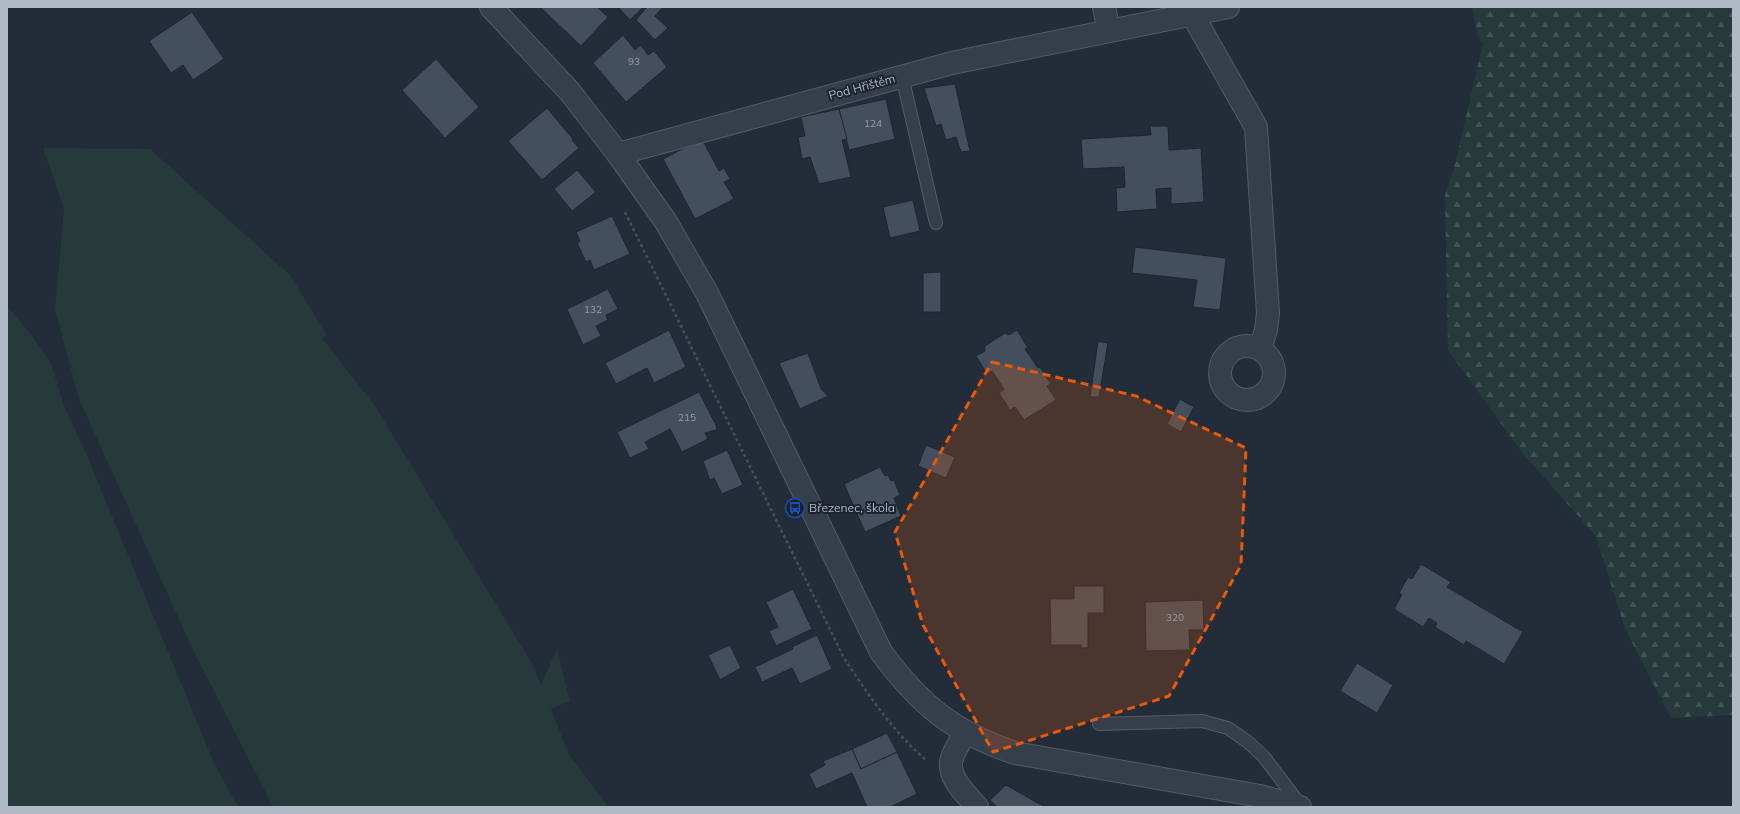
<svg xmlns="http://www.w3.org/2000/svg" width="1740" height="814" font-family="Mulish,sans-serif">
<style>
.green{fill:#26393b}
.forest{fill:url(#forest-firs)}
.building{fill:#444f5d;stroke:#1e2530}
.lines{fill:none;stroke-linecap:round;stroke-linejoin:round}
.service-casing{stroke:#545c67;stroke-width:14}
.minor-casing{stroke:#545c67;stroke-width:24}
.tertiary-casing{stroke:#545c67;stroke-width:24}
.path{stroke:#435457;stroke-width:2.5;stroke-dasharray:3 3;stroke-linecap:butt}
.service{stroke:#363e49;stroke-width:12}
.minor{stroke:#363e49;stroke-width:22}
.tertiary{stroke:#363e49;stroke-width:22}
.marked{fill:#e8590c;fill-opacity:0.2;stroke:#e8590c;stroke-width:3;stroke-dasharray:8 5;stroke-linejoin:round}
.labels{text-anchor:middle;stroke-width:4;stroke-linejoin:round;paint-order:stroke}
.number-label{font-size:10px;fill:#969eab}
.street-label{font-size:12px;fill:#b1b9c5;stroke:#1c232e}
.poi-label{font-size:12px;fill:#b1b9c5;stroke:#1c232e;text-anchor:start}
</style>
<defs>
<pattern id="forest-firs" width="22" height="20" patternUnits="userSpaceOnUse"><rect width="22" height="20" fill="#26393b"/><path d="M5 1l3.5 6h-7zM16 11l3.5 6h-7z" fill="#435456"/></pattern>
</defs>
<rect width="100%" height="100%" fill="#232c39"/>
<g class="green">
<polygon points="43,148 150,149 290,275 327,335 322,338 375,406 533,665 541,685 557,649 570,701 551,709 569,755 609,807 273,807 194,652 79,399 55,309 64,209"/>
<polygon points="7,306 29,332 51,363 64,406 85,451 214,763 238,807 7,807"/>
</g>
<polygon class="forest" points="1472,7 1733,7 1732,715 1671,718 1625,629 1596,536 1523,454 1448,350 1445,195 1454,168 1483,43 1478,39"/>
<g class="building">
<polygon points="540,7 597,7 608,17 581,46"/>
<polygon points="618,7 643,7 630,20"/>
<polygon points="646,7 663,7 655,16 668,28 655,40 636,20 646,8"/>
<polygon points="192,12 224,59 193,80 183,65 171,73 149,41"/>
<polygon points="623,35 635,50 641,45 648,55 654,51 667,67 626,102 593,63"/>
<polygon points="436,59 479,107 445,138 402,90"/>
<polygon points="955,84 970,151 961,152 956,137 946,140 941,124 936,126 924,88"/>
<polygon points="886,99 895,139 849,150 839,109"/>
<polygon points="547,108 573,139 572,140 579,148 542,180 508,141"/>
<polygon points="839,109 847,139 842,140 851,177 819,184 810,157 802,159 798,137 805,136 801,117"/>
<polygon points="1150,126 1168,126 1169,150 1201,148 1204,202 1171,204 1171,188 1156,189 1157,209 1117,212 1116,188 1125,187 1124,167 1083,169 1081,139 1151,135"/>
<polygon points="702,139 719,171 724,168 730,179 724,182 734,199 695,219 663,159"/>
<polygon points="577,170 596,192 572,211 554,189"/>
<polygon points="913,200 920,231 890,238 883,207"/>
<polygon points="612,216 630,254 594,270 590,260 586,262 577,243 580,241 576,232"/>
<polygon points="1135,247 1226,258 1220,310 1193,307 1197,280 1132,273"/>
<polygon points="941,272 941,312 923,312 923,273"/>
<polygon points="608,289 618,309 606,315 608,320 596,326 601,336 583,345 567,309"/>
<polygon points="669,330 686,367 654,383 647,368 616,384 605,363"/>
<polygon points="1017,330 1028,348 1025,349 1038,368 1040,367 1051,384 1047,386 1056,400 1024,420 1015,407 1010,410 999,393 1004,389 992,371 987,374 976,356 985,351 985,346 1005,333 1009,335"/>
<polygon points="1098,341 1108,343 1099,397 1090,397"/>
<polygon points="808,353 821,389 828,396 800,409 779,363"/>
<polygon points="699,392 717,427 716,430 705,433 708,439 682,452 670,429 645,442 649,449 630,458 617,432"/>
<polygon points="1180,399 1194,407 1181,432 1167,424"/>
<polygon points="926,445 955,457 946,478 918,466"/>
<polygon points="727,450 743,485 722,494 714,478 710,480 703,461"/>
<polygon points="880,467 885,476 888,475 891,481 894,480 900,495 894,498 901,516 865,532 844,484"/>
<polygon points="1421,564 1451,582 1447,587 1523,632 1504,664 1466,641 1464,645 1435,627 1437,623 1429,618 1423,627 1394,609 1402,595 1399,593 1408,577 1412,579"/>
<polygon points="1074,586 1104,586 1104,613 1088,613 1088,648 1081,648 1081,645 1051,645 1050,599 1074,599"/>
<polygon points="793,589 812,629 776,646 769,631 778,627 766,602"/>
<polygon points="1203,600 1204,630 1189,630 1190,650 1146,651 1145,602"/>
<polygon points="817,635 832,669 800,684 792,668 762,682 755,667 793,649 792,647"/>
<polygon points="730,645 741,668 720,680 708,655"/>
<polygon points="1357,663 1393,685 1377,713 1340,691"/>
<polygon points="887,733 897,752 861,769 852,749"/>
<polygon points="852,749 861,769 897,752 917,794 890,807 867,807 852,773 816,789 809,774 825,765 823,761"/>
<polygon points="1006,785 1045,807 997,807 990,800"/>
</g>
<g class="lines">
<g class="service-casing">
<g id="service">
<polyline points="902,76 936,223"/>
<polyline points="1099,724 1202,721 1228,728 1248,742 1264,757 1301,806"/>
</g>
</g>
<g class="minor-casing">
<g id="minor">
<polyline points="1104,7 1109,31"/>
<polyline points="1192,14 1256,127 1268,313 1266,330 1260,349"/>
<polyline points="618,154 952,63 1228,7"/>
<circle cx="1247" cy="373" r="27"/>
<path d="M965 732C961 741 955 749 952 758 946 777 967 795 977 807"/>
</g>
</g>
<g class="tertiary-casing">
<path id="tertiary" d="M491 7 570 92 618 154 666 222 707 293 881 652C920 705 953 732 1015 753L1260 796 1300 807"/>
</g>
<path class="path" d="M625 212 844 658C868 694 892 731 925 759"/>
<use href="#service" class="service"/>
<use href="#minor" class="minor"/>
<use href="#tertiary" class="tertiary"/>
</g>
<path class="marked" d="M992 362 1136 396 1246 448 1241 565 1169 696 993 752 923 625 895 532Z"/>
<defs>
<g id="bus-ring" transform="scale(1)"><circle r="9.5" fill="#1c232e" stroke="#1a4fb4" stroke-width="1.5"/><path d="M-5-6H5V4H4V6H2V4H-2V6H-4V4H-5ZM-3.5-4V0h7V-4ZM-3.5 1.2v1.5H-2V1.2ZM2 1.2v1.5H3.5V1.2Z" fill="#1a4fb4"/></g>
</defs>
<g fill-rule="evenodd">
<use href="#bus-ring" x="795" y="508"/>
</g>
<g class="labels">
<g class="number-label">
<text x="634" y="65">93</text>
<text x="873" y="127">124</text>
<text x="593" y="313">132</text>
<text x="687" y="421">215</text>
<text x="1175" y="621">320</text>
</g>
<g class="street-label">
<text transform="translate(862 87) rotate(-15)" y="4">Pod Hřištěm</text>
</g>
<g class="poi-label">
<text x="809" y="512">Březenec, škola</text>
</g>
</g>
<rect width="1740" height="814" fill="none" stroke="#b1b9c5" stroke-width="16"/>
</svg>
